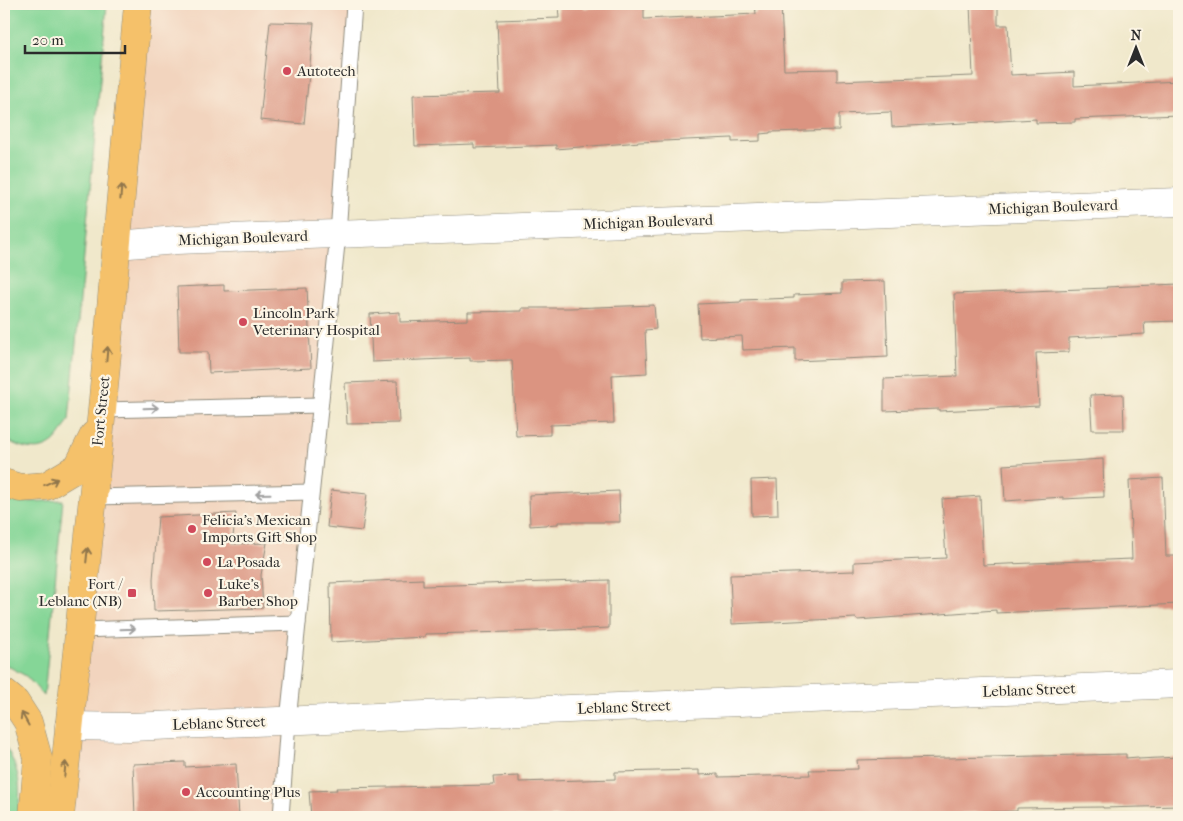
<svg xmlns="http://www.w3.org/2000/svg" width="1183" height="821" font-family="'IM FELL French Canon',serif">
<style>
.built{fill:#f2d4be}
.green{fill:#85d697;stroke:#588061}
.building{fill:#db9481}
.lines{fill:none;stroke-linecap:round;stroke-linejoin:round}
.lane-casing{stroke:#8e8a7b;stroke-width:17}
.street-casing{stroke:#8e8a7b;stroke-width:29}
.primary-casing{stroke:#8e8a7b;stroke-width:29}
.lane{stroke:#fff;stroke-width:15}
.street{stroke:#fff;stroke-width:28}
.primary{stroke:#f5c16b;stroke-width:28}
.oneway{stroke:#90764b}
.oneway2{stroke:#a0a0a0}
.poi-dot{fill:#d1495b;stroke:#fcf5e5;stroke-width:2}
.labels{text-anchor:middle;stroke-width:4.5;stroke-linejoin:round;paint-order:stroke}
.poi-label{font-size:15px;fill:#2b2b2b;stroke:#fcf5e5;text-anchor:start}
.street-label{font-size:15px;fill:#2b2b2b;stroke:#fcf5e5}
</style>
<rect width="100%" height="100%" fill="#fcf5e5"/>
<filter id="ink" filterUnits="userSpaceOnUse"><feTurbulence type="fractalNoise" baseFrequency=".02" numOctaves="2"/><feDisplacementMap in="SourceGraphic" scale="10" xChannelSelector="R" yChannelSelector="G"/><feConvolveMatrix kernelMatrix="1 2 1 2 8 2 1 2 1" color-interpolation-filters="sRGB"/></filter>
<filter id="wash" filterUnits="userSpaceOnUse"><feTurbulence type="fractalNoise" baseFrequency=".0096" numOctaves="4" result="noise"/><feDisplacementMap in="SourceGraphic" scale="20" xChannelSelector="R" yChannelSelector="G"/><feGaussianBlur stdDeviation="1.12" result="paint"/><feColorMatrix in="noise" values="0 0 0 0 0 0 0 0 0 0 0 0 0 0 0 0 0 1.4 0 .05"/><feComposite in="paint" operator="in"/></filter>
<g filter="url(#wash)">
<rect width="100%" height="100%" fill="#f0e8cb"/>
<polygon class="built" points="138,4 354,4 281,817 60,817"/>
<g class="green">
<path d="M4 4H107L69 420C63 430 57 443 45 447 33 452 13 446 4 437Z"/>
<polygon points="4,498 25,502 63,500 44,696 26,676 4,664"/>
<path d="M4 744C21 772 21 786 18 817H4Z"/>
</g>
<g id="blocks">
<g class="building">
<polygon points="558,4 584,4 584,8 644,5 644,19 756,14 755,4 781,4 784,70 837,69 837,81 973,76 970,4 998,4 998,25 1008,25 1011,75 1074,72 1074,86 1179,81 1179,115 1075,119 1075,122 1036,123 1036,119 892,127 891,112 839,114 839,130 770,132 770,133 760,134 760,141 732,142 732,138 640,142 556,149 556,145 474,148 474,144 415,146 413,95 500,93 497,20 559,18"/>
<polygon points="270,22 314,23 304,124 260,120"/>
<polygon points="885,281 888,357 795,361 795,348 743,350 742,336 700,338 698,304 741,302 741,300 794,298 794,295 842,293 842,282"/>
<polygon points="1179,284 1179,321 1144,322 1145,334 1069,338 1069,352 1036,353 1039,406 939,411 939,409 884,411 884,379 957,376 954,294 1107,288 1106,287"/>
<polygon points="224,285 224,291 307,288 311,368 209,373 208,352 179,352 177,287"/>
<polygon points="654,305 656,329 645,330 647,373 612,375 614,423 550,425 550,435 516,436 512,360 470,361 470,358 372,362 370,314 400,312 400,322 468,320 468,312 522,311 522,308 570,308"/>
<polygon points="397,381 399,423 347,424 345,383"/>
<polygon points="1123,394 1124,430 1092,430 1090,395"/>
<polygon points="1103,459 1104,497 1063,499 1063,497 1005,501 1003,465"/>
<polygon points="1163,478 1166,556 1179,556 1179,604 996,613 996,610 857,620 856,618 732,624 730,575 854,571 854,562 946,558 942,499 980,496 983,565 1132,559 1129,480"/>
<polygon points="777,479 778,515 752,516 751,480"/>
<polygon points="331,490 367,494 362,531 327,527"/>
<polygon points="619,491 620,522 558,522 558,524 530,526 529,495"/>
<polygon points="236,513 232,544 267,543 261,575 263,608 154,611 153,579 158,517"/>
<polygon points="423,579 423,586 609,580 609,628 511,632 425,634 425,637 331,642 330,583"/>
<polygon points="1126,754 1126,758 1138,757 1138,759 1179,757 1179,806 1103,808 1103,807 1017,808 1017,811 961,813 961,817 311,817 309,791 337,790 336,788 494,785 493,777 519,776 519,782 615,779 615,772 699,770 699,775 718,774 718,777 810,775 809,770 858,769 857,760"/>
<polygon points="185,762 185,767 236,764 239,817 135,817 133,764"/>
</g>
</g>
</g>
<g filter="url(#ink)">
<use href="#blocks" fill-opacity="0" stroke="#8e8a7b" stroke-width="1"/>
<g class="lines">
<g class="lane-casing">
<g id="lane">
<polyline points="102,410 320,405"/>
<polyline points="93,497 311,492"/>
<polyline points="79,630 298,623"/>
<polyline points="281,817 288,721 338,234 354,4"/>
</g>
</g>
<g class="street-casing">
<g id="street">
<polyline points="117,245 177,240 1179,202"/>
<polyline points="69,726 130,727 1179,684"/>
</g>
</g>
<g class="primary-casing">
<g id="primary">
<polyline points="4,483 20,488 46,486 78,467 94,435"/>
<polyline points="4,693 15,702 28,722 38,758 33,817"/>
<polyline points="60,817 102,410 138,4"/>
</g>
</g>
<use href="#lane" class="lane"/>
<use href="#street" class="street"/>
<use href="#primary" class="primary"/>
</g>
<defs><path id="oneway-shaft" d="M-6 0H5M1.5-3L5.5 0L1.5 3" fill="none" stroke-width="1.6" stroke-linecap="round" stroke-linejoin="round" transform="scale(1.25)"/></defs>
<g class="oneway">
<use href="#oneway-shaft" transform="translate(121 192) rotate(-85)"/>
<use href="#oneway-shaft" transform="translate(107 354) rotate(-85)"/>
<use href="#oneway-shaft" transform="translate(51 482) rotate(-25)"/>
<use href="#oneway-shaft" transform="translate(87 555) rotate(-84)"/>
<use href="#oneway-shaft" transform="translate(25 719) rotate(-119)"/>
<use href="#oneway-shaft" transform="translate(65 769) rotate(-85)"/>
</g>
<g class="oneway2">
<use href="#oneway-shaft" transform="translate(151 408) rotate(-2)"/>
<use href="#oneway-shaft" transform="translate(263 494) rotate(179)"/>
<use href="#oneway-shaft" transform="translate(128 629) rotate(-2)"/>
</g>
</g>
<g class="poi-dot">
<circle cx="287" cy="71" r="5"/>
<circle cx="243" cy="322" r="5"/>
<circle cx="192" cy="529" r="5"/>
<circle cx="207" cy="562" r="5"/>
<rect x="127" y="588" width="10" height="10" rx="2.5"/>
<circle cx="208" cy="593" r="5"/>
<circle cx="186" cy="792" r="5"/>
</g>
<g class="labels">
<g class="poi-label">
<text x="297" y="76">Autotech</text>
<text x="253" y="318">Lincoln Park<tspan x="253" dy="17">Veterinary Hospital</tspan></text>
<text x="202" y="525">Felicia's Mexican<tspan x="202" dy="17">Imports Gift Shop</tspan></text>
<text x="217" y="567">La Posada</text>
<text x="122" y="589" text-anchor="end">Fort /<tspan x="122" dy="17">Leblanc (NB)</tspan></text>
<text x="218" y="589">Luke's<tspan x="218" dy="17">Barber Shop</tspan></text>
<text x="196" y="797">Accounting Plus</text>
</g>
<g class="street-label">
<text transform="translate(1053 207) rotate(-2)" y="5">Michigan Boulevard</text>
<text transform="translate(648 222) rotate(-2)" y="5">Michigan Boulevard</text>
<text transform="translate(243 238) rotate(-2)" y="5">Michigan Boulevard</text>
<text transform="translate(101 411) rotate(-84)" y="5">Fort Street</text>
<text transform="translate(1029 690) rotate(-2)" y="5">Leblanc Street</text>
<text transform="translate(624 707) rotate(-2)" y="5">Leblanc Street</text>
<text transform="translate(219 723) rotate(-2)" y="5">Leblanc Street</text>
</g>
</g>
<rect width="1183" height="821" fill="none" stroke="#fcf5e5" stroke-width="20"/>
<g transform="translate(1136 48)" stroke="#fcf5e5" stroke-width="4" paint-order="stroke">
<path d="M0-4L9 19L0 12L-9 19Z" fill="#2b2b2b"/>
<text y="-8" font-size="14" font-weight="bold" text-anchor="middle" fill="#2b2b2b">N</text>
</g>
<path d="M25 45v8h100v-8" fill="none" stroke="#2b2b2b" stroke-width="2.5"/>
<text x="32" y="45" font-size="15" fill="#2b2b2b" stroke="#fcf5e5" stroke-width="4" paint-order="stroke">20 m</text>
</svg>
